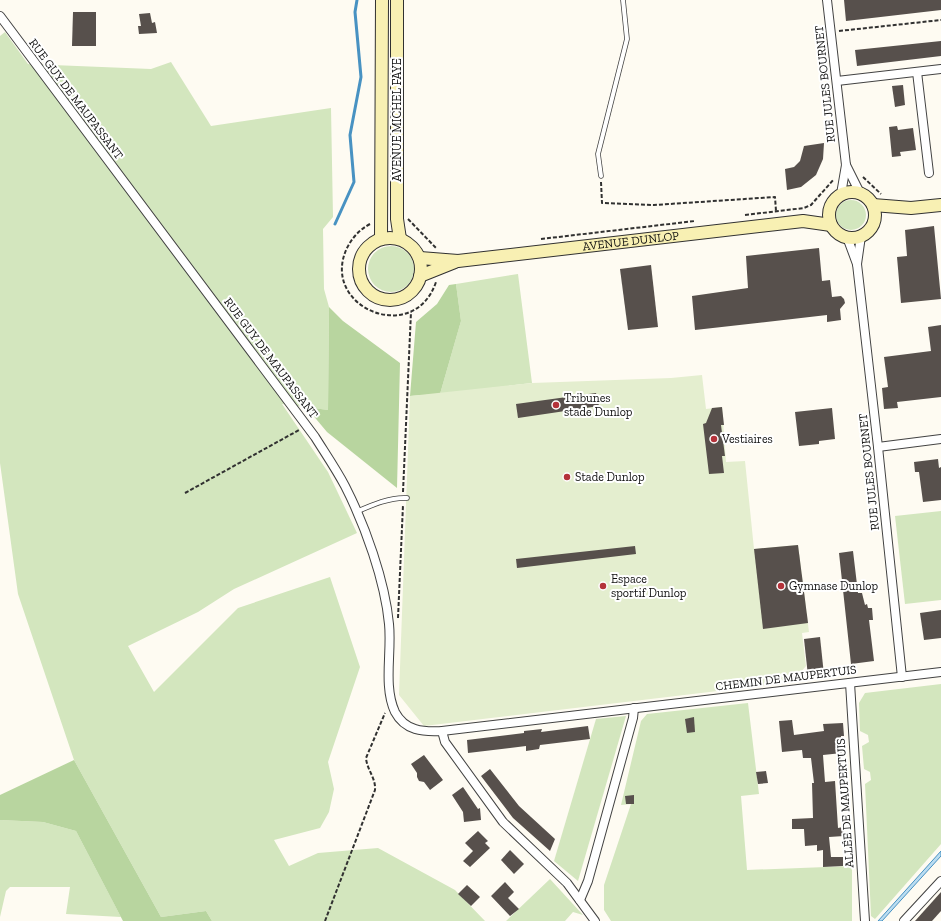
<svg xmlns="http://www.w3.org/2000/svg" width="941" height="921" font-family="'Zilla Slab',serif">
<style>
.green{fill:#d3e6be}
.forest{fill:#b8d59f}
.pitch{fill:#e4eecf}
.water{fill:#bbddf1;stroke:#4892c2}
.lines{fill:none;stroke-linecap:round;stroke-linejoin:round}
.stream{stroke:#4892c2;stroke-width:3}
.building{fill:#57504c}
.lane-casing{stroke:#424242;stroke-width:5.5}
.street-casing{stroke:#424242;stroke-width:10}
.secondary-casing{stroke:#313131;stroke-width:14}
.path{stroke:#313131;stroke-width:2;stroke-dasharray:4 2;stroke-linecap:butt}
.lane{stroke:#fff;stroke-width:4}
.street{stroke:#fff;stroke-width:8}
.secondary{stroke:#f8f0b3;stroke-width:12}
.poi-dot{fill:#b4323a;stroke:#fff;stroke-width:1.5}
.labels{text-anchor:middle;stroke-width:4;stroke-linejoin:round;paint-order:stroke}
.street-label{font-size:12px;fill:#0f0f0f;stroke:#fff}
.poi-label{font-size:12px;fill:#0f0f0f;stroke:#fff;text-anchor:start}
</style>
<rect width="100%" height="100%" fill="#fefbf2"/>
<g class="green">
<polygon points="5,32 28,64 151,69 171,62 211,126 331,108 333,217 323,229 324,289 329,307 328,410 282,404 328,472 357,533 234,589 198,612 128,646 154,692 238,608 330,577 360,667 328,762 334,789 329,812 320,828 274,840 289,866 318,853 378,848 455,890 485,921 212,921 206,911 161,917 74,760 18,594 0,463 0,36"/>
<circle cx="851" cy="215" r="15"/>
<circle cx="391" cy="269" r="23"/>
<polygon points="518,274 532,383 440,394 461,321 456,284"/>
<polygon points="941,511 941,600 905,604 895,516"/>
<polygon points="941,684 941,844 875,919 871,916 865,784 871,780 870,772 864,769 862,746 869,742 868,735 860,731 859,703 865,693"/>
<polygon points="748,703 759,794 741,796 747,870 852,866 852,921 611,921 604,910 604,885 631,804 621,805 641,721 647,714"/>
<polygon points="626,716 578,881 554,861 596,719"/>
<polygon points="0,820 43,822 76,831 121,917 66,914 70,887 10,887 6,891 0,917"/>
<polygon points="550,879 583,915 573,912 565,921 506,921"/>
</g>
<g class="forest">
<polygon points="456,284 461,321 440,394 410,396 416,322 437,304 449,285"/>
<polygon points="329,307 343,321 400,363 397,488 327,432 306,407 328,410"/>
<polygon points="74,760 161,917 206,911 212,921 123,921 76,831 43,822 0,820 0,795"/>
</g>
<polygon class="pitch" points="702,375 706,409 722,407 726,462 745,461 754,549 798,545 809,632 802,633 806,666 800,673 801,681 424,726 399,695 410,396 532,383 671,378"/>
<polygon class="water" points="941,851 941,856 882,921 878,921"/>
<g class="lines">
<polyline class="stream" points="335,224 354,182 350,135 361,77 355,12 357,0"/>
</g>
<g class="building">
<polygon points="844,0 941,0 941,10 846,21"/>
<polygon points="73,12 96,12 96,46 72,46"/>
<polygon points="150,13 152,23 155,22 157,33 139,34 138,26 141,26 139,14"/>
<polygon points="941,41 941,56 857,66 855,50"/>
<polygon points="903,85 905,105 895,107 892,86"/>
<polygon points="897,126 898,130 913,128 916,150 900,152 901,156 892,157 889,127"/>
<polygon points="824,143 823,159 816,175 801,187 787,190 785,169 794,167 800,161 804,146"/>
<polygon points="934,226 941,299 901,303 897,257 907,256 905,230"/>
<polygon points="819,248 822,281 830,280 832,297 841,296 844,299 845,303 840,309 841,320 827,322 827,315 695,330 692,296 748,288 746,256"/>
<polygon points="651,265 658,327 628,330 620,269"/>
<polygon points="941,325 941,397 897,402 898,408 884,409 882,388 888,387 884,357 931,351 928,327"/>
<polygon points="596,393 599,406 518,418 516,404"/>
<polygon points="722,407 724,425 721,425 725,456 722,456 724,473 709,474 703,424 706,423 712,408"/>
<polygon points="832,408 835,439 819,441 819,444 799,446 795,412"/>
<polygon points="938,459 939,468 941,467 941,500 923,502 919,472 915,472 914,462"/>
<polygon points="798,545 808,623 763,629 754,549"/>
<polygon points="635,546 636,554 517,568 516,559"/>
<polygon points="853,551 858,593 862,593 865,605 867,604 868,608 872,608 873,620 869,620 874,661 851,664 839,553"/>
<polygon points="941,610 941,638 924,640 920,613"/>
<polygon points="820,637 824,675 808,676 804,639"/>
<polygon points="694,717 695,732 687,733 685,719"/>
<polygon points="792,720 794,735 824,731 823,724 843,723 844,736 841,736 842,753 823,755 825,782 835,781 838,828 843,827 844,836 829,837 831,857 843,857 843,866 823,867 823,850 817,851 817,845 805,846 804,829 792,829 792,819 813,818 812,783 814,783 811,758 803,758 802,750 782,752 779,721"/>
<polygon points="588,726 590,739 540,745 539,749 526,751 526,746 468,753 467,740 524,733 524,731 542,729 541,732"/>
<polygon points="424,755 443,780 430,790 424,782 419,781 417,777 417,773 411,764"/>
<polygon points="490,769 519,806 555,839 550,851 513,818 481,776"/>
<polygon points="766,771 768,783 758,784 756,772"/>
<polygon points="463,787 478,809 480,808 481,820 464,822 463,812 452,795"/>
<polygon points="634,795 634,804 626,804 625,796"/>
<polygon points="478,831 488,841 485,843 490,848 470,867 463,861 473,851 465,843"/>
<polygon points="510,850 524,864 514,874 501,860"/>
<polygon points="505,882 514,892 508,898 519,909 510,916 491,896"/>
<polygon points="467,885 480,897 471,906 458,894"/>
<polygon points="941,892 941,911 932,921 915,921"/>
</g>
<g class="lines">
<g class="lane-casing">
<g id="lane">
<polyline points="601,176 598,154 627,39 623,0"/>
<path d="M356 512C372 505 390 497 407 498"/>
</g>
</g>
<g class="street-casing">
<g id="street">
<polyline points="827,0 846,165 841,194"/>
<path d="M0 16 315 437C325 453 336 469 345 486 365 525 385 581 389 624 392 652 383 686 395 712 405 731 423 732 442 731L941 672"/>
<polyline points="917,72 929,173"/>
<polyline points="837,81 941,69"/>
<polyline points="846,165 860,193"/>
<polyline points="847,237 857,264 878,447 902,677"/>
<polyline points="857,264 861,236"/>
<polyline points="878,447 941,439"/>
<polyline points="850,683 865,921"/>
<polyline points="442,731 445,742 503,822 567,883 595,921"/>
<polyline points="580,900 588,881 633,718 634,708"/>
<polyline points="904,921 941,881"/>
</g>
</g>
<g class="secondary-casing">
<g id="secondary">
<polyline points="397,0 397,219 400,239"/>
<circle cx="852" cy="215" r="23"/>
<polyline points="873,205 911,208 941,205"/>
<circle cx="390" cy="269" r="31"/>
<polyline points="381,239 382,0"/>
<path id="s1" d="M420 258 458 261 803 221 831 225"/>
<polyline points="420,276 455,262"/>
</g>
</g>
<g class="path">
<polyline points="839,31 941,20"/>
<polyline points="863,177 881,194"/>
<polyline points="601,182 602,203 654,205 775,197 776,211"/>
<polyline points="745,215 804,208 811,205 834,179"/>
<polyline points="408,219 437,249"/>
<path d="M370 224C359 230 352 238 347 248 319 307 414 347 436 282"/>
<polyline points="541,239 695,221"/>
<polyline points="403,492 411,312"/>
<polyline points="185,493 299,430"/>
<polyline points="398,618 403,505"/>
<path d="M325 921 375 790C376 778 367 770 366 758L385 713"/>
</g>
<use href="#lane" class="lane"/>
<use href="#street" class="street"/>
<use href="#secondary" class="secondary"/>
</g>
<g class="poi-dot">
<circle cx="556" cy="405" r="4"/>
<circle cx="714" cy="439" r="4"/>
<circle cx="567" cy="477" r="4"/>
<circle cx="603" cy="586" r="4"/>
<circle cx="781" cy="586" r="4"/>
</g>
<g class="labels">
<g class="street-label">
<text transform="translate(825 84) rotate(-96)" y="4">RUE JULES BOURNET</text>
<text transform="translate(76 99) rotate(53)" y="4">RUE GUY DE MAUPASSANT</text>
<text transform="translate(397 120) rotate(-90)" y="4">AVENUE MICHEL FAYE</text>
<text dy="4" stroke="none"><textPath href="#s1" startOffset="212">AVENUE DUNLOP</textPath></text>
<text transform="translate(271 358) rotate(53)" y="4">RUE GUY DE MAUPASSANT</text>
<text transform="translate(869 472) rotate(-96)" y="4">RUE JULES BOURNET</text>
<text transform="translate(786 678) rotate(-7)" y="4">CHEMIN DE MAUPERTUIS</text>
<text transform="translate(845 803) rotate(-94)" y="4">ALLÉE DE MAUPERTUIS</text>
</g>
<g class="poi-label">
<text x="564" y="402">Tribunes<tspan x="564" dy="14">stade Dunlop</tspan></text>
<text x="722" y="443">Vestiaires</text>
<text x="575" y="481">Stade Dunlop</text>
<text x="611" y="583">Espace<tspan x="611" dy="14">sportif Dunlop</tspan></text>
<text x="789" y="590">Gymnase Dunlop</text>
</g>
</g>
</svg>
